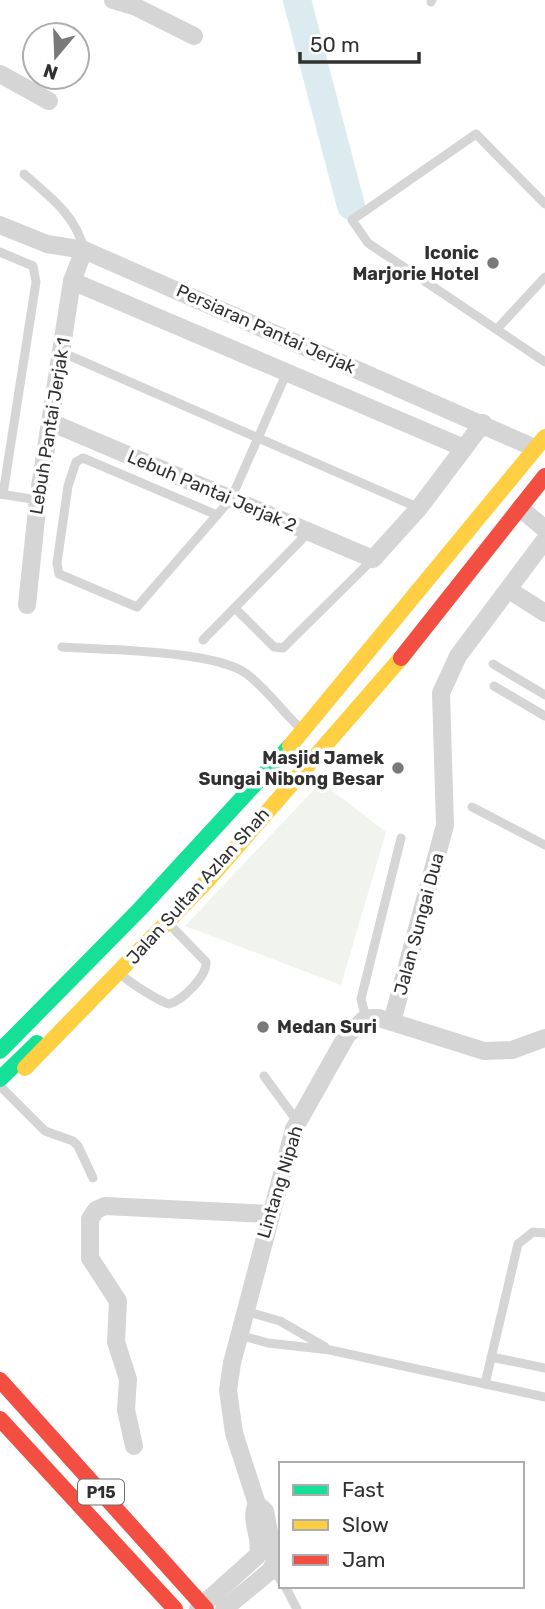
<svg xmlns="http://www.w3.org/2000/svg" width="545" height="1609" font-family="Rubik,sans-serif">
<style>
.green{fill:#f1f3ed}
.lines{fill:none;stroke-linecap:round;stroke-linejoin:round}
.river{stroke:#dbebf0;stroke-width:28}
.lane{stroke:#d5d5d5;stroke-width:9}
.street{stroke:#d5d5d5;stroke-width:18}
.fast{stroke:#16e098;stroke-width:16}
.slow{stroke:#ffcf43;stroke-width:16}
.jam{stroke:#f24e42;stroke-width:16}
.poi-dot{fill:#797979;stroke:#fff;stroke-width:2.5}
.labels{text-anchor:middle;stroke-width:7;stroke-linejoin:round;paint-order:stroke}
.shield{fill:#fff;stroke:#6f6f6f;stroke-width:2}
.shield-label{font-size:16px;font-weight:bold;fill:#313131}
.poi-label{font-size:18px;font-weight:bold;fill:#313131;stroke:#fff;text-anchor:end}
.street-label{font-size:18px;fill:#313131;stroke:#fff}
</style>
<rect width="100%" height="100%" fill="#fff"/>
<polygon class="green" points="321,782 386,832 341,985 185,926"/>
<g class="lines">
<polyline class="river" points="297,0 351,206"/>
<g class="lane">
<polyline points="431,2 432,0"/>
<path d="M24 174C49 196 76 215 84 250"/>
<polyline points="545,204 476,134 352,220 368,243 545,362"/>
<polyline points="0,252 33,266 36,282 3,494"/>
<polyline points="497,329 545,277"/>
<polyline points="61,352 419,508"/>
<polygon points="83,458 217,515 137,607 59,574 57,563 68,486 76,462"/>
<polyline points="0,494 38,500"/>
<polyline points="217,515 231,499 287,372"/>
<polyline points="235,608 274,647 283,648 373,559"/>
<polyline points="203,640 309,532"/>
<path d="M62 647C104 650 215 650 247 674 265 688 280 708 296 724"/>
<polyline points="493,664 545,695"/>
<polyline points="494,686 545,716"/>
<polyline points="472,807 545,845"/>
<path d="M123 976C130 983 161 1002 169 1004 183 1000 207 976 206 962L171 926"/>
<polyline points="366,1018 361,999 401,838"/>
<polyline points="264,1076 297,1121"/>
<polyline points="3,1089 45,1131 73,1141 78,1146 93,1178"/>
<polyline points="245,1311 280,1321 325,1347"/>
<polyline points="239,1335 268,1343 330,1350 545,1397"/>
<polyline points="491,1357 545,1368"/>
<polyline points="485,1384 518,1244 533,1232 545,1233"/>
<polyline points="272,1567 281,1581"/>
<polyline points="285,1586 297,1609"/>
</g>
<g class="street">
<polyline points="113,0 136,7 194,36"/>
<polyline points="0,74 49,101"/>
<polyline points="0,225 47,244 84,250 528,445"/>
<polyline points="72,281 464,448"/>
<polyline points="50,422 373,559 419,508 483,423"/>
<polyline points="520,508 545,529"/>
<polyline points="509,590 545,613"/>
<polyline points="27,605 38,500 72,281 84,250"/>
<polyline points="392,1022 445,825 441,693 458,656 545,540"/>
<polyline points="134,1446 126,1410 128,1379 116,1342 118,1301 90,1258 90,1219 96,1210 105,1206 269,1214"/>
<path d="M198 1609 257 1556C264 1539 248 1522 257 1504"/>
<polyline points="224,1609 270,1571 275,1562 265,1511 257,1504 234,1433 228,1390 232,1363 294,1129 347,1035 366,1018 379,1018 484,1051 512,1050 545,1038"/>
</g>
<g class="fast">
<polyline points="0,1051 140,909 290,746"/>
<polyline points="0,1079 37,1043"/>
</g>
<g class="slow">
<polyline points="290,746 545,437"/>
<polyline points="25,1068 208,880 401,658"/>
</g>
<g class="jam">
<polyline points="401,658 545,476"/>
<polyline points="0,1380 206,1609"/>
<polyline points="0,1419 175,1609"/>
</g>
</g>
<g class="poi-dot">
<circle cx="493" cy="263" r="7"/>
<circle cx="398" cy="768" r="7"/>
<circle cx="263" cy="1027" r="7"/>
</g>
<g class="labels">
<rect class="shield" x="78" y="1479.5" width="46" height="25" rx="5"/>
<g class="shield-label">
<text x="101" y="1498">P15</text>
</g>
<g class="poi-label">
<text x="479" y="259">Iconic<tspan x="479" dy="21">Marjorie Hotel</tspan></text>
<text x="384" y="764">Masjid Jamek<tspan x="384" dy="21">Sungai Nibong Besar</tspan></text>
<text x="277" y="1033" text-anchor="start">Medan Suri</text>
</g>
<g class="street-label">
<text transform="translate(266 329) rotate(24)" y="6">Persiaran Pantai Jerjak</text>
<text transform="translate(50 426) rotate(-81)" y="6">Lebuh Pantai Jerjak 1</text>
<text transform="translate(212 491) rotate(23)" y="6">Lebuh Pantai Jerjak 2</text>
<text transform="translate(198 886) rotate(-48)" y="6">Jalan Sultan Azlan Shah</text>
<text transform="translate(419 924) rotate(-75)" y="6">Jalan Sungai Dua</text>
<text transform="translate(280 1182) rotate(-73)" y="6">Lintang Nipah</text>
</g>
</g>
<rect x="279" y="1462" width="245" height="126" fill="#ffffff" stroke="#adadad" stroke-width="2"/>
<rect x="293" y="1485" width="35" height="10" fill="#16e098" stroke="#adadad" stroke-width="2"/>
<text x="342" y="1497" font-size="21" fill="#313131">Fast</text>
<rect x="293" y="1520" width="35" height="10" fill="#ffcf43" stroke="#adadad" stroke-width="2"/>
<text x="342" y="1532" font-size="21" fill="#313131">Slow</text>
<rect x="293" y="1555" width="35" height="10" fill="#f24e42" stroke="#adadad" stroke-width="2"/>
<text x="342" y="1567" font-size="21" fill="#313131">Jam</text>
<g transform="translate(56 56) rotate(199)"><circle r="33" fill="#ffffff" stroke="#adadad" stroke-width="2"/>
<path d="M0-5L12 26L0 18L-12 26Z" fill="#797979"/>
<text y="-10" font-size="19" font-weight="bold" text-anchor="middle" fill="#313131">N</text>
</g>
<path d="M300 52v10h119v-10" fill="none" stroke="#313131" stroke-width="3.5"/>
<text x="310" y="52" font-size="21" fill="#313131" stroke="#ffffff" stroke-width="5" paint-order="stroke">50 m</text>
</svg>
